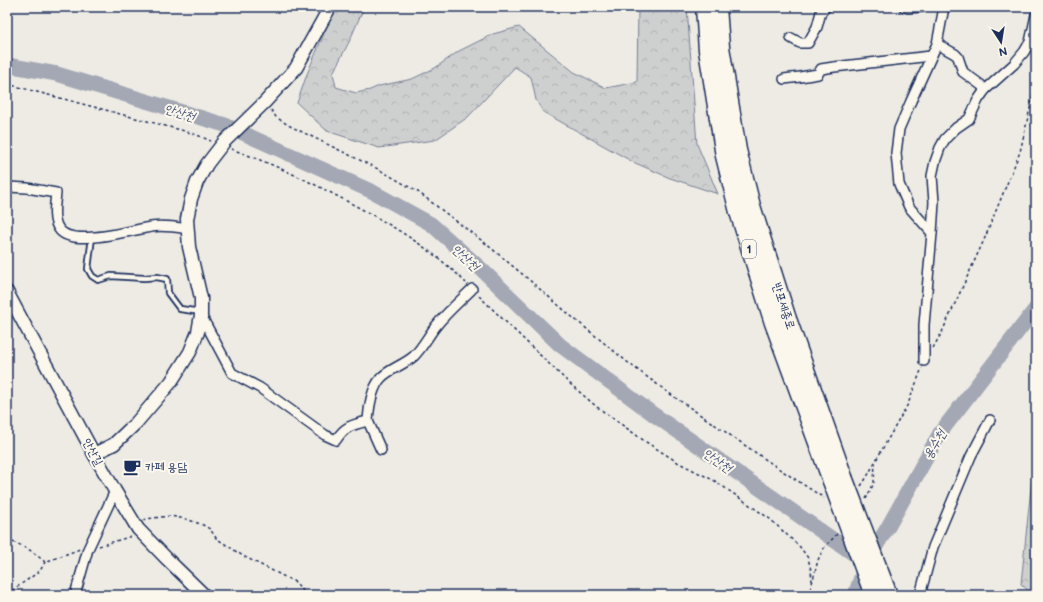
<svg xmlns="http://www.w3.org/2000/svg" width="1043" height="602" font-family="'Balsamiq Sans','Poor Story',sans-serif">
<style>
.forest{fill:url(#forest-crowns);stroke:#747f96}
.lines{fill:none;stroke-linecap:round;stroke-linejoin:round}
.river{stroke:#a3a8b4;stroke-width:15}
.lane-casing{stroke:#1b2f5e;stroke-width:8}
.street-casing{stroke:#1b2f5e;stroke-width:12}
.secondary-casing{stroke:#1b2f5e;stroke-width:15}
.highway-casing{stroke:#1b2f5e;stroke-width:19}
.path{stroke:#1b2f5e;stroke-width:1.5;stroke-dasharray:3 3;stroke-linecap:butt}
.lane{stroke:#fbf7ec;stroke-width:4.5}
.street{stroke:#fbf7ec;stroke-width:9}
.secondary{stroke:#fbf7ec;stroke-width:12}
.highway{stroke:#fbf7ec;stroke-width:16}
.highway-bridge-casing{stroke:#1b2f5e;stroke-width:19;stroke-linecap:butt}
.highway-bridge{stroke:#fbf7ec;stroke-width:16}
.labels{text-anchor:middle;stroke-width:4;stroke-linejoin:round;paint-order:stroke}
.shield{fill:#fbf7ec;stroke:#5e6b89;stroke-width:1}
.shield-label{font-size:11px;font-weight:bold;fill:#1b2f5e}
.street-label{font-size:12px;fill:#1b2f5e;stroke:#fbf7ec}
.poi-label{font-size:12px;fill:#1b2f5e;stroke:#fbf7ec;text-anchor:start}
.water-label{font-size:13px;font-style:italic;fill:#445378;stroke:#fbf7ec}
</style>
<defs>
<pattern id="forest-crowns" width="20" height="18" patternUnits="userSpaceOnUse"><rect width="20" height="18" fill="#cecfcf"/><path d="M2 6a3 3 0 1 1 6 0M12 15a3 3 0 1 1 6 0" fill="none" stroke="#b0b2b4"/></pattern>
</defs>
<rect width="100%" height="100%" fill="#eeebe4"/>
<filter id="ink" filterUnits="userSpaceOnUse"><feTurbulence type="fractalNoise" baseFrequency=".025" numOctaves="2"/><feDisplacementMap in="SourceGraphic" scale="8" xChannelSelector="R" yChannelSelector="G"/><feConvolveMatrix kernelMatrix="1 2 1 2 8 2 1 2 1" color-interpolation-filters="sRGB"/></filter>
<g filter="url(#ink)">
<g class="forest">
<polygon points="335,7 364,7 350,40 333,73 336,87 356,93 370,90 379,86 412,79 435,68 459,51 493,34 519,27 574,72 606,88 637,82 638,7 687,7 697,144 718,194 670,178 633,162 543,112 536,100 531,77 515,67 468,117 435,140 379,148 327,131 297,103 307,74"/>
<polygon points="1036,438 1036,595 1033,595 1021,584"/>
</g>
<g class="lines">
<g class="river">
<polyline points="7,65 57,74 225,125 373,192 431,224 477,265 560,345 653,414 864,561"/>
<polyline points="855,595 866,562 888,527 940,433 1036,308"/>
</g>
<g class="lane-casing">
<polyline id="lane" points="92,237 88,269 92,276 98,280 111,276 144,278 157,277 167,279 168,293 180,309 201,312"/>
</g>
<g class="street-casing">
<g id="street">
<polyline points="904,7 908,8 922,7"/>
<polyline points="791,38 800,43 808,43 817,27 821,12 826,7"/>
<polyline points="937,44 955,54 958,57 963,72 981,85 985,90"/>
<polyline points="784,79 800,77 818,74 821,69 834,67 931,56"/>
<path d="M7 187 27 188 56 193C55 204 52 220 59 229 71 248 131 230 151 227 163 225 175 227 188 229"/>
<polyline points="932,233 934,202 932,176 935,162 940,148 945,139 956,128 969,119 978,100 985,90 1014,64 1024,52 1030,42 1036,15"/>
<path d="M201 315 232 373 260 388 325 435 336 440C345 426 352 425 368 421 369 408 371 389 381 378 389 369 404 365 414 356 423 347 428 336 436 326 446 313 460 301 472 289"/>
<polyline points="924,361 924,325 932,233 909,207 899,184 896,153 899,129 911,101 937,44 944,7"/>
<polyline points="368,421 381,450"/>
<polyline points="75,595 88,549 115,491"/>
<polyline points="920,595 933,547 971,456 990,420"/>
</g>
</g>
<g class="secondary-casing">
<g id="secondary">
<polyline points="7,292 94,454 115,491 138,529 167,559 204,595"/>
<polyline points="94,454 114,444 136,423 171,382 190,352 198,332 201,315 201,298 189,247 187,219 191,199 197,182 207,164 224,142 265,102 296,68 330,7"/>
</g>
</g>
<g class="highway-casing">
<g id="highway">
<polyline points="704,7 707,50 724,156 738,212 773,323 831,481"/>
<polyline points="718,7 721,47 738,150 752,206 787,316 844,477"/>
</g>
</g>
<g class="path">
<polyline points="7,84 181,130 197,135 211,141"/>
<polyline points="271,110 276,117 288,125 380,170 418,192 485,243 527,278 571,316 631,365 673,396 781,470 824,498"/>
<path d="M231 149C268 162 303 178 337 196 383 220 430 246 466 283"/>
<polyline points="479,296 569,383 597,407 646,442 679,463 715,481 770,519 800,547 808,558 811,570 812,581"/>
<polyline points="933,348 942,332 984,240 1020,152 1036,82"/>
<polyline points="861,486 867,477 875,462"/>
<polyline points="866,499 874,483 875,462 908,404 922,368"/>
<polyline points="144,521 146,519 170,516 186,519 203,525 210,529 216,538 243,556 295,582 307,595"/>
<path d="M7 540C25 546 31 550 45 562"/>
<polyline points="99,546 129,537 131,535"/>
<polyline points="7,594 40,571 45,562 80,549"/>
<polyline points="809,595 818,560 824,548 837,534"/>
</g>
<use href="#lane" class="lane"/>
<use href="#street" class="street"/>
<use href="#secondary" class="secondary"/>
<use href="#highway" class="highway"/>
<g class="highway-bridge-casing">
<g id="highway-bridge">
<polyline points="844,477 889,595"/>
<polyline points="831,481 873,595"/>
</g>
</g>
<use href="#highway-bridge" class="highway-bridge"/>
</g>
</g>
<defs>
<g id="cafe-bare" transform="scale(1.38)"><path d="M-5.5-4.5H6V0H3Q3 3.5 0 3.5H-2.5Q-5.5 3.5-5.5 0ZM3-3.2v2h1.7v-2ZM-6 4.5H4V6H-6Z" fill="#1b2f5e" stroke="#fbf7ec" stroke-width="2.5" paint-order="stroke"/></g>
</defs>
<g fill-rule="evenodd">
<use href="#cafe-bare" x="132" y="467"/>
</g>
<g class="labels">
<rect class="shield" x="742" y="240" width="14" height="18" rx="3"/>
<g class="shield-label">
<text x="749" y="253">1</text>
</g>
<g class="street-label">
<text transform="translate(784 306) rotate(72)" y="4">반포세종로</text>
<text transform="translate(93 452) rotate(61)" y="4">안산길</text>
</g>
<g class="poi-label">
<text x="145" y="471">카페 용담</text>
</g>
<g class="water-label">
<text transform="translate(180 112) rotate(17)" y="5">안산천</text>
<text transform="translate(466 257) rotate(43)" y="5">안산천</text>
<text transform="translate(934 444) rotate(-59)" y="5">용수천</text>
<text transform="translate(718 460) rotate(35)" y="5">안산천</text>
</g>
</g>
<rect width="1043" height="602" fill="none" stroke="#fbf7ec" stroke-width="24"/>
<rect x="12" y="12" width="1019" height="578" fill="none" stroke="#1b2f5e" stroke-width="1.5" filter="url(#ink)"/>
<g transform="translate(1001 42) rotate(168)" stroke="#fbf7ec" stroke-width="3" paint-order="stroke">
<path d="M0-3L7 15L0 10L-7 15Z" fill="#1b2f5e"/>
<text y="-6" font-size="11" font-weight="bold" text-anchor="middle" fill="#1b2f5e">N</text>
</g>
</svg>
